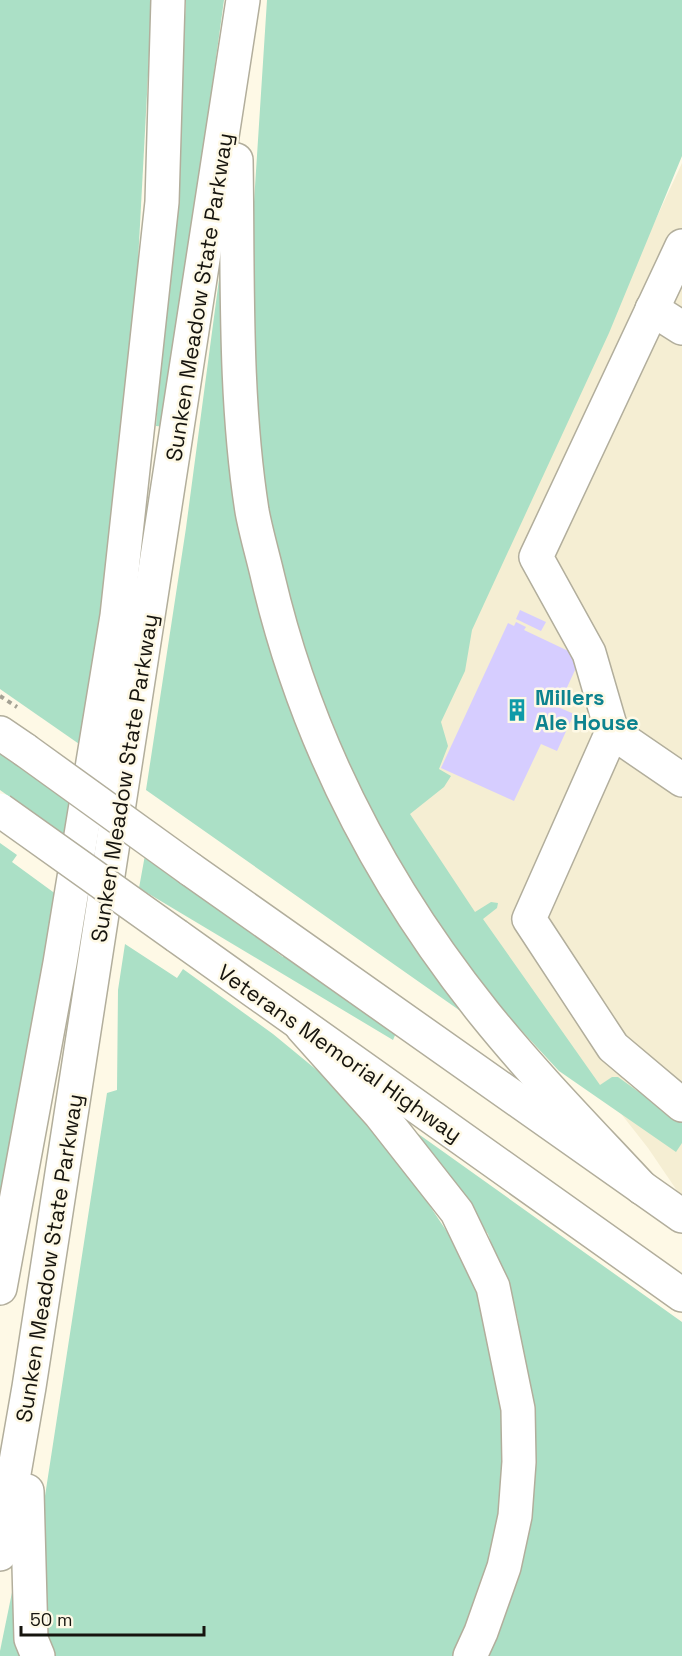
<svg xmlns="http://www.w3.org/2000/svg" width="682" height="1656" font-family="'Space Grotesk',sans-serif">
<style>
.built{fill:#f5eed3}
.green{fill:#abe0c6}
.building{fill:#d6cdff}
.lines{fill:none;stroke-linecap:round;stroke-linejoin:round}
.minor-casing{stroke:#b2ae9c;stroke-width:36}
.major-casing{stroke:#b2ae9c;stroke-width:36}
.highway-casing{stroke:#b2ae9c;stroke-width:36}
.path{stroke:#a5a294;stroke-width:4;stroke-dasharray:4.5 4.5;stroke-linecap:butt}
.minor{stroke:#fff;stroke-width:33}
.major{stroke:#fff;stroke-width:33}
.highway{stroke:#fff;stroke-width:33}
.major-bridge-casing{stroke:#b2ae9c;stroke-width:36;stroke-linecap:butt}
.major-bridge{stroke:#fff;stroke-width:33}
.labels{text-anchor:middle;stroke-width:5;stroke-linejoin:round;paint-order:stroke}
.street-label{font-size:22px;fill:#16140e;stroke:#fef9e6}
.culture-label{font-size:22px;font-weight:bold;fill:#0d838f;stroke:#fef9e6;text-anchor:start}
</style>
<rect width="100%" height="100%" fill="#fef9e6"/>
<polygon class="built" points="682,163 682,1198 648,1148 382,809"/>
<g class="green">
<polygon points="0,0 152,0 134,337 112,546 82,746 0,689"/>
<polygon points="186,0 224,0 165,427 156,426 175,196"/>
<polygon points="267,0 682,0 682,156 609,333 472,630 465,671 441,722 448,746 439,769 451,776 444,787 410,814 475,912 491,902 498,903 497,908 483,919 600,1085 612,1077 618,1077 682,1123 682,1143 676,1152 559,1071 442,945 332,746 260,492 250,264"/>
<polygon points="225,234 258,605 310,758 370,876 460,1004 459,1010 146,790 186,528"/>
<polygon points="0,753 72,802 66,837 0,790"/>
<polygon points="0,843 17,855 12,862 64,900 0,1210"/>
<polygon points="145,855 283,957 286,953 396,1033 393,1040 139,888"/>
<polygon points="125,944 177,978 183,969 273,1034 352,1099 402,1164 475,1274 505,1385 505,1485 485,1586 453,1656 51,1656 42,1637 37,1548 107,1093 117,1090 118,990"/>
<polygon points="417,1133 682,1322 682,1656 482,1656 530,1394 517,1315 488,1234"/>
<polygon points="17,1568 27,1656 0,1656 0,1651"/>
</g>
<g class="building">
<polygon points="520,610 546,622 541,631 516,619"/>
<polygon points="516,622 526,627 524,630 581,657 558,707 574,714 557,751 541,744 514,801 441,768 508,623 514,626"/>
</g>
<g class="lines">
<g class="minor-casing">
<g id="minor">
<polyline points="682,246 536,557 589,653 612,732 529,919 613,1047 682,1105"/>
<polyline points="652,309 682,328"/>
<polyline points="612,732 682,780"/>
</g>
</g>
<g class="major-casing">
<g id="major">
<polyline points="0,733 25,750"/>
<polyline points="190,869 682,1216"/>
<polyline points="177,936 682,1295"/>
</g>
</g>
<g class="highway-casing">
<g id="highway">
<path d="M236 160C238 276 234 396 252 511 256 533 263 556 268 578 306 740 380 883 484 1013 533 1074 589 1131 642 1188"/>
<polyline points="302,1027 380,1114 457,1212 493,1287 518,1409 519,1462 515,1516 504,1567 481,1632 470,1656"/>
<polyline points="0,1288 60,963 117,616 162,202 168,0"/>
<polyline points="27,1491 31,1639 38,1656"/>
<polyline points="0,1554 29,1387 243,0"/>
</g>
</g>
<polyline class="path" points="0,696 17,707"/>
<use href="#minor" class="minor"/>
<use href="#major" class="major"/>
<use href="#highway" class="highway"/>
<g class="major-bridge-casing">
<g id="major-bridge">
<polyline points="25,750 190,869"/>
<polyline points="0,810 177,936"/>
</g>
</g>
<use href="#major-bridge" class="major-bridge"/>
</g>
<defs>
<g id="building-bare" transform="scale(1.8)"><path d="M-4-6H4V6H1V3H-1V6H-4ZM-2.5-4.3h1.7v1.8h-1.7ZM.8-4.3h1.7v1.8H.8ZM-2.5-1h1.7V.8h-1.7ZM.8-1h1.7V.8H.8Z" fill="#0f9aa8" stroke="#fef9e6" stroke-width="2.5" paint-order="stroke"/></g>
</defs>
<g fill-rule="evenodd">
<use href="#building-bare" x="517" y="710"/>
</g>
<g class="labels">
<g class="street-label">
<text transform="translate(199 297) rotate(-81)" y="8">Sunken Meadow State Parkway</text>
<text transform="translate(124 778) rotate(-81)" y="8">Sunken Meadow State Parkway</text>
<text transform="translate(340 1053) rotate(35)" y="8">Veterans Memorial Highway</text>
<text transform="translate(49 1258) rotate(-81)" y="8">Sunken Meadow State Parkway</text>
</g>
<g class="culture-label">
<text x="535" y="705">Millers<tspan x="535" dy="25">Ale House</tspan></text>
</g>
</g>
<path d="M21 1626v9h183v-9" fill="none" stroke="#16140e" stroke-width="3"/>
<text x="30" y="1626" font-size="18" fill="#16140e" stroke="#fef9e6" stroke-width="4.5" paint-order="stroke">50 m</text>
</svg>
